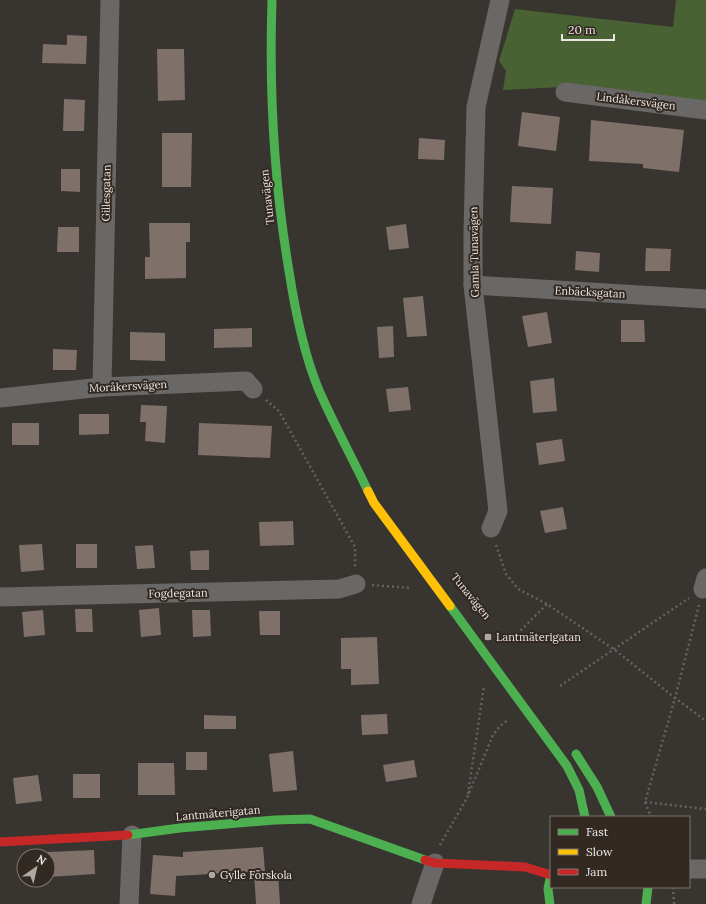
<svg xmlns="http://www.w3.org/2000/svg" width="706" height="904" font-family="Lora,serif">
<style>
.green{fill:#496233}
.building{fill:#7f706a}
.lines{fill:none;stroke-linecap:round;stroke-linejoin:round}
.path{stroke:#646360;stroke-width:2.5;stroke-dasharray:2 3;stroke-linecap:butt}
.street{stroke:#696866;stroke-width:19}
.fast{stroke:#4caf50;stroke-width:9}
.slow{stroke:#ffc107;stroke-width:9}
.jam{stroke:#c62828;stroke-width:9}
.poi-dot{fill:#ada8a4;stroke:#322922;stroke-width:1.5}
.labels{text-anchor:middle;stroke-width:4;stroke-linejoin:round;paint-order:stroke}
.street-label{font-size:11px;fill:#ece6e2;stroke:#322922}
.poi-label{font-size:11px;fill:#ece6e2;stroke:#322922;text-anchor:start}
</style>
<rect width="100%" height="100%" fill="#383430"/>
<polygon class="green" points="676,0 706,0 706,103 561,87 503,90 506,71 499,61 515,9 673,27"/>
<g class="building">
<polygon points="67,35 87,36 86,64 42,63 43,44 67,45"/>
<polygon points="157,49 184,49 185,100 158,101"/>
<polygon points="64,99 85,100 84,131 63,131"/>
<polygon points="522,112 560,117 556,151 518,146"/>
<polygon points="591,120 684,130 679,172 643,168 643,164 589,161"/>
<polygon points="162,133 192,133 191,187 162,187"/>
<polygon points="419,138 445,140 444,160 418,159"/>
<polygon points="61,169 80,169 80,192 61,191"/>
<polygon points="512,186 553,188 551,224 510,222"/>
<polygon points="149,223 190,223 190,242 186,242 186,278 145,279 145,257 150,257"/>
<polygon points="406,224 409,248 389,250 386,227"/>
<polygon points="58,227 79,227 79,252 57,252"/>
<polygon points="646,248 671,249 670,271 645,271"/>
<polygon points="576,251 600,253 599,272 575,270"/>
<polygon points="423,296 427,336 407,337 403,298"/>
<polygon points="547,312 552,343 528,347 522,316"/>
<polygon points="621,320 644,320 645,342 621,342"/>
<polygon points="393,326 394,357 379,358 377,327"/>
<polygon points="252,328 252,347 214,348 214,329"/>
<polygon points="130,332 165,333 165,361 130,360"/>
<polygon points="53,349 77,350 76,370 53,370"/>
<polygon points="554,378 557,411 533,413 530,381"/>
<polygon points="408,387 411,410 389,412 386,389"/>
<polygon points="141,405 167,406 165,443 145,441 146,422 140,422"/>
<polygon points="79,414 109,414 109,434 79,435"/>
<rect x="12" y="423" width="27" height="22"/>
<polygon points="199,423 272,426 270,458 198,455"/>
<polygon points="562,439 565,461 539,465 536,443"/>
<polygon points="563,507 567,529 545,533 540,511"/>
<polygon points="293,521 294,545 260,546 259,522"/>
<polygon points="42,544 44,570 21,572 19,545"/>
<rect x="76" y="544" width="21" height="24"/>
<polygon points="153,545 155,568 137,569 135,546"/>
<polygon points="209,550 209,570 191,570 190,551"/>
<polygon points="159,608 161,635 141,637 139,610"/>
<polygon points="75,609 92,609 93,632 76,632"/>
<polygon points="43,610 45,635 24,637 22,612"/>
<polygon points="192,610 210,610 211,636 193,637"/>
<polygon points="259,611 280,611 280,635 260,635"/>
<polygon points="377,637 379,684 351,685 351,669 341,669 341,638"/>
<polygon points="387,714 388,734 362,735 361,715"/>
<polygon points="204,715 236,716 236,729 204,729"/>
<polygon points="293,751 297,790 273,792 269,754"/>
<rect x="186" y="752" width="21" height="18"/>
<polygon points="414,760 417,777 386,782 383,765"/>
<polygon points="138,763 174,763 175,795 138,795"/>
<rect x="73" y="774" width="27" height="24"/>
<polygon points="38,775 42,801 16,804 13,778"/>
<polygon points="263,847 265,871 176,876 175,896 150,894 153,855 183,857 183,852"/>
<polygon points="94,850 95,874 48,877 48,852"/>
<polygon points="278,872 280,904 256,904 254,873"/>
</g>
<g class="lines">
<g class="path">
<polyline points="266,400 279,411 355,547 355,567"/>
<polyline points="496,545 506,574 518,589 547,604 615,650 675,698 645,802 651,817"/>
<polyline points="372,585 411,588"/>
<polyline points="699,605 675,698 706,721"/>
<polyline points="517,634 547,604"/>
<polyline points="560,686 689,598"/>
<polyline points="468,794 484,686"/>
<polyline points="645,802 706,809"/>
<polyline points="440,845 467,798 493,735 500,726 509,719"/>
<polyline points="673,887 674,904"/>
</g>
<g class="street">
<polyline points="565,92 706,110"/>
<polyline points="473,285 706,299"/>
<polyline points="102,387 110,0"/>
<polyline points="0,398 102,387 246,381 253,389"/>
<polyline points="491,528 498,511 473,285 473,233 476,107 500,0"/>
<polyline points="703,589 706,578"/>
<polyline points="0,597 339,589 356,584"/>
<polyline points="689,869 706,869"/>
<polyline points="129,904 132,835"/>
<polyline points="421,904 435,863"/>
</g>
<g class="fast">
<path d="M272 0C269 91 274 182 289 271 295 310 303 351 318 388 333 423 352 457 368 491"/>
<polyline points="450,606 567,766 579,790 585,817"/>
<polyline points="576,754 597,787 611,817"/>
<polyline points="128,835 180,828 275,820 310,819 425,860"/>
<polyline points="550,904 548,889 551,874"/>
<polyline points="646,904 648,887"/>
</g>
<polyline class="slow" points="368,491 374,503 450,606"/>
<g class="jam">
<polyline points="0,842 128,835"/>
<polyline points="425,860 435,863 525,867 551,875"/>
</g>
</g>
<g class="poi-dot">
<rect x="484" y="633" width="8" height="8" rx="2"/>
<circle cx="212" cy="875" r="4"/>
</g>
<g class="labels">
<g class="street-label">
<text transform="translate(636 101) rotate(7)" y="4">Lindåkersvägen</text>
<text transform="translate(106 193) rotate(-89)" y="4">Gillesgatan</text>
<text transform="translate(267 197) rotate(-96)" y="4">Tunavägen</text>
<text transform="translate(474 252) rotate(-91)" y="4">Gamla Tunavägen</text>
<text transform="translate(590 292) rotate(3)" y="4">Enbäcksgatan</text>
<text transform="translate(128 386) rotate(-3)" y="4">Moråkersvägen</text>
<text transform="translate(178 593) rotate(-1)" y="4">Fogdegatan</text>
<text transform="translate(471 596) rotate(51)" y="4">Tunavägen</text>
<text transform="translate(218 813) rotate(-5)" y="4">Lantmäterigatan</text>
</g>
<g class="poi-label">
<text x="496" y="641">Lantmäterigatan</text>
<text x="220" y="879">Gylle Förskola</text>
</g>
</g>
<rect x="550" y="816" width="140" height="72" fill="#322922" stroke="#7c756f"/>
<rect x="558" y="829" width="20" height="6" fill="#4caf50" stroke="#7c756f"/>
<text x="586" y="836" font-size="12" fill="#ece6e2">Fast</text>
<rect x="558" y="849" width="20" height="6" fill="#ffc107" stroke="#7c756f"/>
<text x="586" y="856" font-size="12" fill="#ece6e2">Slow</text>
<rect x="558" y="869" width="20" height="6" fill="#c62828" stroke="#7c756f"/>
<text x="586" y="876" font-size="12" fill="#ece6e2">Jam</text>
<g transform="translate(36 868) rotate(34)"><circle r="19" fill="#322922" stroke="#7c756f"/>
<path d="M0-3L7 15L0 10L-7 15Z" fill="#ada8a4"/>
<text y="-6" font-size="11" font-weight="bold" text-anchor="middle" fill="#ece6e2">N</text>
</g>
<path d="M562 34v6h52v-6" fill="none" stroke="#ece6e2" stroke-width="2"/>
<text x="568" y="34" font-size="12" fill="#ece6e2" stroke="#322922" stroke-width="3" paint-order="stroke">20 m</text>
</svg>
